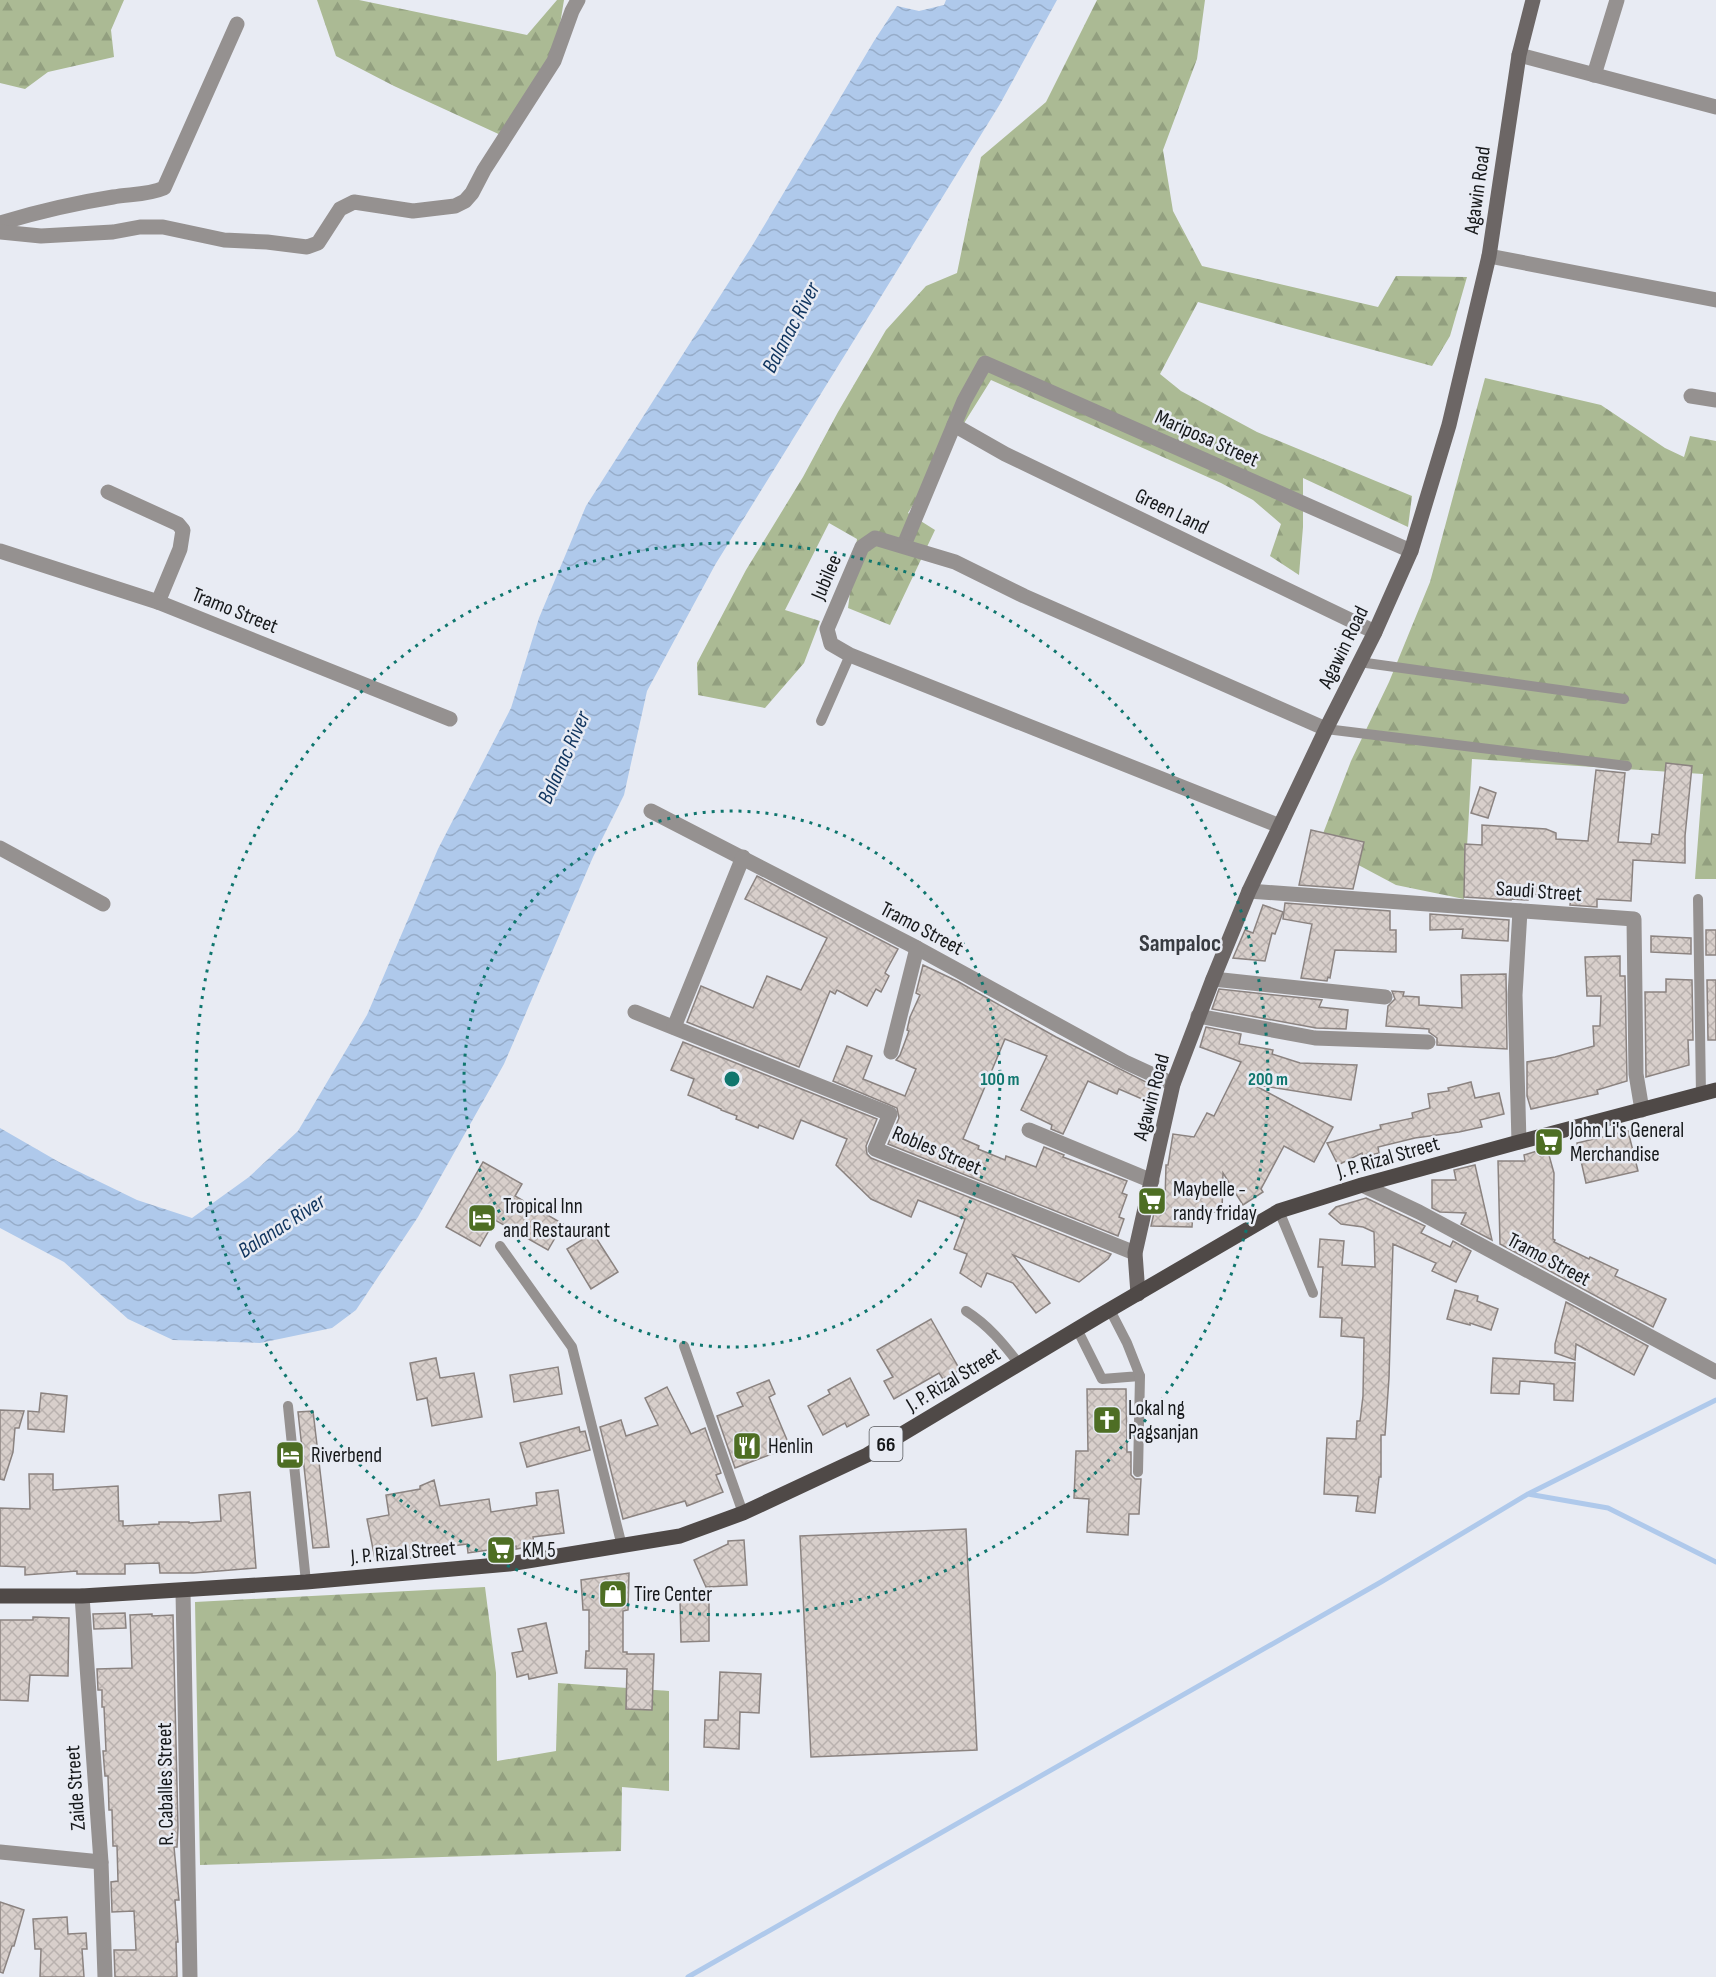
<svg xmlns="http://www.w3.org/2000/svg" width="1716" height="1977" font-family="'Sofia Sans Condensed',sans-serif">
<style>
.forest{fill:url(#forest-firs)}
.water{fill:url(#water-waves)}
.lines{fill:none;stroke-linecap:round;stroke-linejoin:round}
.stream{stroke:#afc9eb;stroke-width:5}
.building{fill:url(#building-cross-hatch);stroke:#8b8380;stroke-width:1.5}
.lane{stroke:#959190;stroke-width:10}
.street{stroke:#959190;stroke-width:15}
.secondary{stroke:#6c6665;stroke-width:15}
.primary{stroke:#4f4947;stroke-width:15}
.ring{fill:none;stroke:#0f766e;stroke-width:3;stroke-dasharray:3 6}
.labels{text-anchor:middle;stroke-width:5;stroke-linejoin:round;paint-order:stroke}
.shield{fill:#e8ebf3;stroke:#55575b;stroke-width:1.5}
.shield-label{font-size:20px;font-weight:bold;fill:#16181a}
.street-label{font-size:21px;fill:#16181a;stroke:#e8ebf3}
.poi-label{font-size:21px;fill:#16181a;stroke:#e8ebf3;text-anchor:start}
.water-label{font-size:22px;font-style:italic;fill:#0f345e;stroke:#e8ebf3}
.quarter-label{font-size:24px;font-weight:bold;fill:#383b41;stroke:#e8ebf3}
.centre{fill:#0f766e;stroke:#e8ebf3;stroke-width:3}
.ring-label{font-size:18px;text-anchor:middle;font-weight:bold;fill:#0f766e;stroke:#e8ebf3;stroke-width:5;stroke-linejoin:round;paint-order:stroke}
</style>
<defs>
<pattern id="forest-firs" width="22" height="20" patternUnits="userSpaceOnUse" patternTransform="scale(1.5)"><rect width="22" height="20" fill="#abba94"/><path d="M5 1l3.5 6h-7zM16 11l3.5 6h-7z" fill="#929f7f"/></pattern>
<pattern id="water-waves" width="16" height="10" patternUnits="userSpaceOnUse" patternTransform="scale(1.5)"><rect width="16" height="10" fill="#afc9eb"/><path d="M0 5q4-4 8 0t8 0" fill="none" stroke="#96acc9"/></pattern>
<pattern id="building-cross-hatch" width="8" height="8" patternUnits="userSpaceOnUse" patternTransform="scale(1.5)"><rect width="8" height="8" fill="#d8cfcb"/><path d="M0 0l8 8M0 8l8-8" fill="none" stroke="#b9b1ae"/></pattern>
</defs>
<rect width="100%" height="100%" fill="#e8ebf3"/>
<g class="forest">
<polygon points="0,0 124,0 111,30 114,57 48,72 25,89 0,83"/>
<polygon points="317,0 359,0 527,35 557,0 564,0 554,61 505,137 394,86 336,56"/>
<polygon points="1097,0 1205,0 1197,59 1163,150 1173,211 1202,266 1378,307 1396,276 1467,277 1450,336 1432,366 1198,302 1160,374 1181,391 1257,432 1412,496 1408,527 1303,478 1303,527 1299,575 1270,556 1281,524 1253,500 1221,483 991,380 908,513 935,530 890,625 848,608 857,539 829,523 785,610 820,621 804,663 765,708 698,695 697,663 746,570 803,477 838,412 886,330 926,286 957,273 981,157 1046,102"/>
<polygon points="1485,378 1601,405 1665,448 1684,457 1690,436 1716,441 1716,879 1695,879 1703,774 1472,759 1464,899 1396,885 1319,844 1351,761 1389,682 1430,582"/>
<polygon points="485,1587 496,1673 497,1761 556,1751 558,1683 669,1691 669,1791 622,1787 621,1851 200,1865 195,1602"/>
</g>
<polygon class="water" points="946,0 1057,0 1000,104 715,565 647,691 624,795 593,857 504,1064 418,1217 356,1310 332,1328 260,1343 173,1340 128,1319 64,1262 0,1228 0,1128 59,1162 137,1200 192,1218 249,1177 298,1131 367,1015 438,849 511,708 539,618 586,506 752,246 874,41 897,6 919,11 944,5"/>
<g class="lines">
<g class="stream">
<polyline points="1530,1493 1716,1400"/>
<polyline points="688,1977 1381,1582 1528,1494 1608,1508 1716,1562"/>
</g>
</g>
<g class="building">
<polygon points="1666,763 1692,766 1685,836 1685,863 1633,860 1631,901 1597,899 1597,907 1570,905 1571,897 1529,894 1528,900 1511,899 1511,900 1464,897 1465,844 1482,845 1482,825 1546,829 1556,833 1556,839 1588,841 1596,770 1625,773 1618,842 1651,844 1652,834 1659,835"/>
<polygon points="1480,787 1496,793 1488,818 1471,813"/>
<polygon points="1311,830 1364,842 1353,889 1299,885"/>
<polygon points="757,876 898,949 885,973 889,976 881,992 876,989 867,1006 837,990 835,994 830,991 799,1067 687,1022 701,986 753,1008 767,976 801,990 827,938 745,899"/>
<polygon points="1285,903 1390,911 1390,930 1396,930 1396,952 1335,950 1330,978 1328,977 1327,981 1301,978 1312,924 1283,919"/>
<polygon points="1263,905 1283,912 1275,934 1272,933 1265,961 1233,958 1245,930 1253,933"/>
<polygon points="1430,914 1509,920 1508,941 1462,938 1463,929 1430,930"/>
<rect x="1706" y="930" width="10" height="25"/>
<polygon points="1651,936 1691,938 1691,954 1651,952"/>
<polygon points="1620,956 1620,976 1625,976 1627,1081 1597,1090 1598,1094 1531,1109 1527,1096 1527,1062 1555,1057 1594,1046 1593,1026 1600,1026 1601,996 1587,996 1585,957"/>
<polygon points="923,965 957,981 1056,1037 1156,1087 1149,1102 1119,1089 1117,1094 1088,1081 1063,1134 1051,1129 1052,1125 1021,1110 1047,1056 1005,1039 963,1139 979,1146 978,1149 1005,1160 1006,1156 1036,1167 1044,1147 1064,1155 1063,1157 1127,1181 1122,1193 1127,1195 1119,1217 1124,1219 1118,1236 888,1144 899,1118 897,1108 833,1081 847,1046 872,1056 863,1079 905,1096 916,1069 896,1060 900,1055 909,1031 907,1030 910,1017 920,995 916,993"/>
<polygon points="1506,974 1507,1049 1437,1045 1437,1038 1429,1032 1429,1029 1386,1026 1388,1006 1395,999 1392,991 1404,992 1403,996 1419,997 1419,1005 1462,1008 1461,975"/>
<polygon points="1666,979 1692,980 1693,1040 1688,1040 1689,1065 1646,1077 1645,992 1666,992"/>
<polygon points="1707,980 1716,980 1716,1040 1708,1040"/>
<polygon points="1219,989 1322,1000 1319,1007 1348,1010 1346,1029 1316,1028 1212,1009"/>
<polygon points="1206,1027 1241,1034 1239,1044 1273,1050 1272,1054 1300,1063 1357,1065 1351,1100 1252,1084 1333,1127 1314,1162 1284,1146 1261,1189 1263,1192 1243,1205 1223,1173 1222,1212 1193,1212 1192,1227 1151,1226 1157,1200 1165,1201 1166,1165 1168,1165 1173,1134 1194,1137 1207,1113 1214,1116 1241,1062 1200,1047"/>
<polygon points="683,1042 877,1119 866,1146 867,1154 871,1158 1111,1254 1108,1259 1079,1282 1013,1255 1050,1303 1036,1313 1013,1283 987,1273 981,1287 960,1273 967,1254 954,1249 965,1219 918,1200 911,1217 871,1199 836,1165 847,1139 801,1120 793,1139 759,1125 758,1128 736,1119 737,1116 721,1110 721,1109 688,1095 694,1079 671,1070"/>
<polygon points="1471,1082 1475,1098 1499,1093 1504,1114 1480,1120 1482,1127 1459,1132 1415,1138 1378,1147 1379,1153 1363,1157 1362,1153 1338,1165 1327,1143 1381,1129 1380,1125 1413,1118 1412,1113 1430,1108 1428,1094 1449,1091 1448,1088"/>
<polygon points="1628,1131 1638,1171 1586,1183 1577,1143"/>
<polygon points="1547,1148 1554,1173 1553,1239 1555,1240 1554,1242 1589,1259 1590,1257 1618,1270 1615,1276 1666,1299 1653,1327 1500,1244 1498,1161 1525,1161 1524,1155"/>
<polygon points="483,1162 522,1184 515,1196 563,1224 548,1250 495,1220 480,1246 446,1227"/>
<polygon points="1475,1165 1492,1240 1461,1224 1466,1213 1440,1212 1432,1208 1432,1180 1456,1180 1454,1170"/>
<polygon points="1366,1198 1425,1226 1421,1233 1450,1247 1453,1241 1471,1251 1456,1282 1432,1271 1436,1263 1393,1244 1389,1378 1385,1435 1381,1435 1381,1477 1379,1477 1375,1513 1356,1511 1358,1496 1324,1494 1327,1438 1356,1439 1357,1421 1360,1421 1363,1396 1364,1338 1341,1336 1342,1318 1320,1317 1323,1267 1318,1267 1320,1239 1344,1241 1342,1265 1375,1267 1374,1232 1363,1227 1341,1224 1329,1214 1336,1207"/>
<polygon points="593,1233 618,1272 591,1289 567,1249"/>
<polygon points="1455,1290 1478,1296 1477,1301 1498,1309 1491,1330 1470,1323 1470,1325 1447,1319"/>
<polygon points="1566,1302 1648,1346 1634,1375 1576,1344 1575,1360 1555,1353 1555,1344"/>
<polygon points="931,1319 960,1370 943,1379 939,1373 894,1399 884,1381 893,1377 877,1350"/>
<polygon points="436,1358 440,1378 474,1373 482,1417 432,1426 427,1398 417,1400 410,1363"/>
<polygon points="1493,1358 1575,1363 1573,1401 1554,1400 1554,1384 1520,1381 1519,1394 1491,1393"/>
<polygon points="558,1367 562,1394 514,1402 510,1375"/>
<polygon points="850,1378 869,1415 847,1427 845,1423 823,1435 808,1406 830,1394 828,1390"/>
<polygon points="769,1380 775,1394 769,1397 790,1447 735,1468 717,1416 743,1406 737,1393"/>
<polygon points="667,1387 691,1434 705,1428 721,1473 716,1475 723,1492 687,1506 685,1501 623,1519 600,1427 621,1420 626,1436 658,1425 645,1398"/>
<polygon points="1087,1389 1126,1389 1127,1452 1131,1452 1131,1475 1135,1479 1141,1479 1139,1514 1129,1514 1128,1535 1087,1532 1089,1499 1074,1498 1076,1451 1088,1451"/>
<polygon points="41,1393 67,1396 64,1432 28,1429 28,1411 39,1412"/>
<polygon points="0,1410 24,1411 19,1428 15,1428 13,1452 4,1480 0,1479"/>
<polygon points="313,1411 329,1547 313,1548 298,1412"/>
<polygon points="579,1427 580,1432 585,1431 590,1450 527,1467 520,1443"/>
<polygon points="29,1474 53,1474 53,1490 118,1486 119,1521 123,1521 123,1526 159,1524 159,1522 189,1522 189,1523 221,1521 219,1495 250,1492 256,1568 194,1573 160,1573 159,1563 125,1564 125,1574 77,1574 77,1571 25,1575 25,1567 0,1566 0,1508 30,1509"/>
<polygon points="434,1480 440,1506 489,1499 491,1512 537,1505 536,1493 558,1490 564,1533 533,1537 534,1546 516,1549 516,1546 468,1553 467,1544 430,1549 431,1555 397,1560 396,1555 375,1559 367,1519 389,1515 386,1495 420,1489 420,1486"/>
<polygon points="966,1529 977,1750 811,1757 800,1536"/>
<polygon points="744,1540 747,1585 706,1587 694,1560 728,1544 728,1541"/>
<polygon points="629,1573 628,1610 623,1611 623,1652 627,1652 627,1654 654,1654 652,1710 626,1709 627,1669 585,1668 586,1651 589,1651 589,1610 583,1610 581,1580"/>
<polygon points="709,1598 709,1641 681,1642 680,1599"/>
<polygon points="125,1613 126,1628 94,1629 93,1614"/>
<polygon points="152,1614 152,1616 173,1615 178,1828 177,1847 174,1847 179,1900 175,1900 178,1942 176,1942 177,1977 115,1977 114,1950 136,1950 134,1911 112,1912 111,1882 118,1881 117,1846 113,1846 112,1810 109,1810 108,1776 105,1776 103,1751 106,1751 104,1707 102,1707 102,1690 98,1690 97,1669 132,1668 130,1615"/>
<polygon points="33,1617 69,1618 68,1676 30,1675 28,1701 0,1700 0,1620 33,1620"/>
<polygon points="546,1623 557,1673 529,1679 528,1674 517,1677 512,1653 523,1651 518,1629"/>
<polygon points="720,1672 761,1674 759,1713 740,1712 739,1749 704,1747 705,1720 718,1720"/>
<polygon points="0,1902 24,1910 14,1946 12,1946 3,1973 0,1972"/>
<polygon points="67,1917 68,1934 86,1933 87,1949 82,1949 84,1977 40,1977 41,1949 35,1949 33,1919"/>
</g>
<g class="lines">
<g class="lane">
<polyline points="1359,662 1624,699"/>
<polyline points="821,721 850,655"/>
<polyline points="1326,729 1627,766"/>
<polyline points="1698,899 1701,1095"/>
<polyline points="1279,1211 1313,1293"/>
<polyline points="500,1246 572,1347 622,1546"/>
<path d="M966 1311C988 1325 1003 1343 1019 1364"/>
<polyline points="1077,1329 1102,1379 1140,1376 1127,1343 1110,1310"/>
<polyline points="684,1346 743,1513"/>
<polyline points="288,1406 306,1582"/>
<polyline points="1138,1472 1140,1376"/>
</g>
<g class="street">
<polyline points="1519,55 1716,107"/>
<polyline points="1594,75 1617,0"/>
<path d="M0 223C37 212 75 203 113 197 130 194 148 195 164 188L237 24"/>
<polyline points="0,232 41,236 113,232 140,227 163,227 224,240 267,242 307,247 318,243 340,209 354,202 413,211 455,206 465,201 472,193 484,170 554,61 572,11 578,0"/>
<polyline points="1489,256 1716,300"/>
<polyline points="1691,396 1716,400"/>
<polyline points="954,425 1005,454 1375,632"/>
<polyline points="108,492 178,524 183,530 180,549 158,602"/>
<polyline points="904,545 964,401 985,363 1411,551"/>
<polyline points="0,551 158,602 450,719"/>
<polyline points="651,811 917,948 1125,1062 1173,1084"/>
<polyline points="1280,826 850,655 831,644 827,629 862,547 875,538 955,562 1024,596 1326,729"/>
<polyline points="0,848 103,904"/>
<polyline points="1249,891 1634,919 1636,1074 1642,1110"/>
<polyline points="1213,979 1385,997"/>
<polyline points="635,1012 890,1114 875,1149 1135,1253"/>
<polyline points="1198,1016 1315,1038 1428,1042"/>
<polyline points="674,1027 743,857"/>
<polyline points="891,1052 917,948"/>
<polyline points="1029,1130 1152,1181"/>
<polyline points="1519,1142 1515,995 1520,911"/>
<polyline points="1362,1185 1419,1212 1716,1372"/>
<polyline points="183,1591 190,1977"/>
<polyline points="82,1596 101,1862 105,1977"/>
<polyline points="0,1852 101,1862"/>
</g>
<polyline class="secondary" points="1138,1294 1135,1253 1173,1084 1213,979 1249,891 1326,729 1375,632 1411,551 1449,425 1489,256 1519,55 1533,0"/>
<polyline class="primary" points="0,1596 82,1596 306,1582 509,1564 680,1536 743,1513 867,1455 1099,1316 1279,1211 1362,1185 1519,1142 1716,1090"/>
</g>
<g class="ring">
<circle cx="732" cy="1079" r="268"/>
<circle cx="732" cy="1079" r="536"/>
</g>
<defs>
<g id="supermarket-square" transform="scale(1.5)"><rect x="-9" y="-9" width="18" height="18" rx="4" fill="#4e6e24" stroke="#e8ebf3"/><path d="M-6-5.5h2.5l.6 2H6L4.5 2H-2.5L-4.4-4H-6ZM-1.5 3.2a1.3 1.3 0 1 0 .1 0ZM3 3.2a1.3 1.3 0 1 0 .1 0Z" fill="#fff"/></g>
<g id="hotel-square" transform="scale(1.5)"><rect x="-9" y="-9" width="18" height="18" rx="4" fill="#4e6e24" stroke="#e8ebf3"/><path d="M-6-4.5h1.5V1H6V5H4.5V3h-9V5H-6ZM-4 0a1.8 1.8 0 1 1 3.6 0ZM.5 0V-2.5h3Q6-2.5 6 0Z" fill="#fff"/></g>
<g id="church-square" transform="scale(1.5)"><rect x="-9" y="-9" width="18" height="18" rx="4" fill="#4e6e24" stroke="#e8ebf3"/><path d="M-1.2-6h2.4v3.5h3.3v2.4h-3.3V6h-2.4V-.1h-3.3v-2.4h3.3Z" fill="#fff"/></g>
<g id="restaurant-square" transform="scale(1.5)"><rect x="-9" y="-9" width="18" height="18" rx="4" fill="#4e6e24" stroke="#e8ebf3"/><path d="M-5-6h1v4h1v-4h1v4h1v-4h1v5L-1.5 .5V6h-2V.5L-5-1ZM5-6V6H3V1.5H1.5Q1.5-4 5-6Z" fill="#fff"/></g>
<g id="shop-square" transform="scale(1.5)"><rect x="-9" y="-9" width="18" height="18" rx="4" fill="#4e6e24" stroke="#e8ebf3"/><path d="M-5-2.5h2.3a2.7 3.5 0 0 1 5.4 0H5L5.5 6h-11ZM-1.5-2.5h3a1.5 2.3 0 0 0-3 0Z" fill="#fff"/></g>
</defs>
<g fill-rule="evenodd">
<use href="#supermarket-square" x="1549" y="1142"/>
<use href="#supermarket-square" x="1152" y="1201"/>
<use href="#hotel-square" x="482" y="1218"/>
<use href="#church-square" x="1107" y="1420"/>
<use href="#restaurant-square" x="747" y="1446"/>
<use href="#hotel-square" x="290" y="1455"/>
<use href="#supermarket-square" x="501" y="1550"/>
<use href="#shop-square" x="613" y="1594"/>
</g>
<g class="labels">
<rect class="shield" x="869.5" y="1427" width="33" height="34" rx="4.5"/>
<g class="shield-label">
<text x="886" y="1451">66</text>
</g>
<g class="street-label">
<text transform="translate(1477 190) rotate(-82)" y="7">Agawin Road</text>
<text transform="translate(1207 438) rotate(24)" y="7">Mariposa Street</text>
<text transform="translate(1172 511) rotate(26)" y="7">Green Land</text>
<text transform="translate(826 577) rotate(-67)" y="7">Jubilee</text>
<text transform="translate(235 610) rotate(22)" y="7">Tramo Street</text>
<text transform="translate(1343 647) rotate(-64)" y="7">Agawin Road</text>
<text transform="translate(1539 891) rotate(4)" y="7">Saudi Street</text>
<text transform="translate(922 928) rotate(28)" y="7">Tramo Street</text>
<text transform="translate(1151 1097) rotate(-75)" y="7">Agawin Road</text>
<text transform="translate(937 1150) rotate(23)" y="7">Robles Street</text>
<text transform="translate(1388 1157) rotate(-16)" y="7">J. P. Rizal Street</text>
<text transform="translate(1549 1259) rotate(28)" y="7">Tramo Street</text>
<text transform="translate(953 1379) rotate(-31)" y="7">J. P. Rizal Street</text>
<text transform="translate(403 1552) rotate(-5)" y="7">J. P. Rizal Street</text>
<text transform="translate(165 1784) rotate(-91)" y="7">R. Caballes Street</text>
<text transform="translate(75 1788) rotate(-94)" y="7">Zaide Street</text>
</g>
<g class="poi-label">
<text x="1570" y="1137">John Li's General<tspan x="1570" dy="24">Merchandise</tspan></text>
<text x="1173" y="1196">Maybelle -<tspan x="1173" dy="24">randy friday</tspan></text>
<text x="503" y="1213">Tropical Inn<tspan x="503" dy="24">and Restaurant</tspan></text>
<text x="1128" y="1415">Lokal ng<tspan x="1128" dy="24">Pagsanjan</tspan></text>
<text x="768" y="1453">Henlin</text>
<text x="311" y="1462">Riverbend</text>
<text x="522" y="1557">KM 5</text>
<text x="634" y="1601">Tire Center</text>
</g>
<g class="water-label">
<text transform="translate(790 327) rotate(-62)" y="8">Balanac River</text>
<text transform="translate(563 757) rotate(-66)" y="8">Balanac River</text>
<text transform="translate(281 1225) rotate(-33)" y="8">Balanac River</text>
</g>
<g class="quarter-label">
<text x="1180" y="951">Sampaloc</text>
</g>
</g>
<circle cx="732" cy="1079" r="9" class="centre"/>
<g class="ring-label">
<text x="1000" y="1085">100 m</text>
<text x="1268" y="1085">200 m</text>
</g>
</svg>
